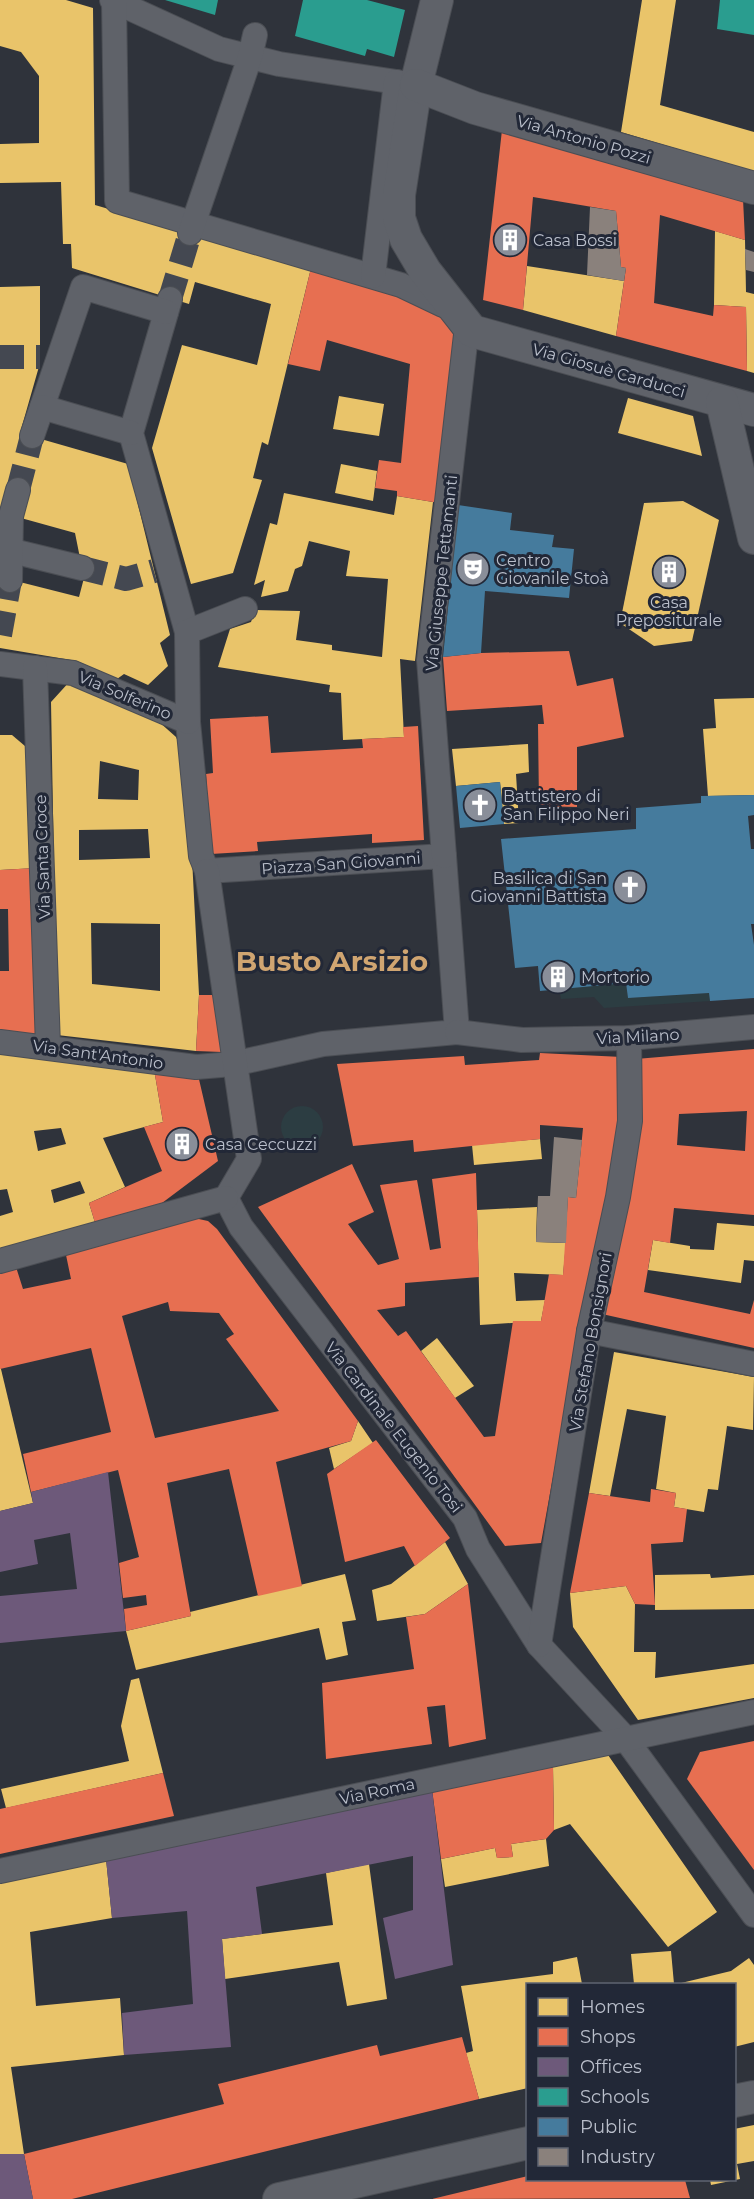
<svg xmlns="http://www.w3.org/2000/svg" width="754" height="2199" font-family="Montserrat,sans-serif">
<style>
.green{fill:#2c3d42}
.homes{fill:#e9c46a;fill-rule:evenodd}
.shops{fill:#e76f51;fill-rule:evenodd}
.offices{fill:#6d597a}
.schools{fill:#2a9d8f}
.public{fill:#457b9d}
.industry{fill:#8a817c}
.lines{fill:none;stroke-linecap:round;stroke-linejoin:round}
.pedestrian-tunnel{stroke:#444851;stroke-width:24;stroke-dasharray:24 12;stroke-linecap:butt}
.pedestrian-casing{stroke:#4b4e54;stroke-width:26}
.minor-casing{stroke:#4b4e54;stroke-width:34}
.pedestrian{stroke:#5f6269;stroke-width:24}
.minor{stroke:#5f6269;stroke-width:32}
.labels{text-anchor:middle;stroke-width:6;stroke-linejoin:round;paint-order:stroke}
.street-label{font-size:16px;fill:#babfcb;stroke:#222837}
.poi-label{font-size:16px;fill:#babfcb;stroke:#222837;text-anchor:start}
.town-label{font-size:28px;font-weight:bold;fill:#d0a571;stroke:#222837}
</style>
<rect width="100%" height="100%" fill="#2f333b"/>
<g class="green">
<polygon points="626,983 628,998 709,993 710,1001 604,1008 594,997 561,999 559,989"/>
<circle cx="302" cy="1127" r="21"/>
</g>
<g class="homes">
<polygon points="0,0 66,0 93,8 95,205 311,268 268,445 262,442 253,478 262,480 233,573 191,584 152,448 182,345 257,365 271,304 195,282 189,304 72,268 71,244 63,244 61,182 0,183 0,144 39,143 39,76 21,52 0,46"/>
<polygon points="642,0 676,0 660,105 754,132 754,172 621,132"/>
<polygon points="715,231 745,240 746,292 754,294 754,373 747,371 746,307 714,305"/>
<polygon points="527,266 624,281 616,336 523,310"/>
<polygon points="40,286 40,363 20,433 128,464 170,635 160,643 168,666 148,685 124,674 117,679 77,661 0,648 0,577 79,597 84,578 75,533 21,518 0,509 0,287"/>
<polygon points="339,396 384,404 379,436 333,429"/>
<polygon points="628,398 693,416 702,456 618,433"/>
<polygon points="341,464 377,471 373,501 335,493"/>
<polygon points="284,493 394,515 397,496 433,502 415,661 400,659 404,737 343,740 341,693 329,692 330,685 218,667 230,629 251,622 255,610 300,611 296,640 332,645 332,650 382,657 388,579 346,576 350,551 309,541 302,566 295,569 288,591 261,597 265,580 254,585 270,523 277,525"/>
<polygon points="683,501 719,520 692,641 654,646 620,623 644,503"/>
<path d="M71 680 158 721 176 737 180 746 192 858 199 995 196 1051 57 1035 51 702ZM100 761 139 770 138 800 98 799ZM148 829 150 858 79 860V830ZM91 923 160 924V991L92 984Z"/>
<polygon points="754,698 754,795 708,796 703,729 716,728 714,699"/>
<polygon points="0,735 12,735 32,752 36,868 0,870"/>
<polygon points="528,744 529,772 516,774 519,823 504,824 500,782 456,786 452,749"/>
<path d="M0 1053 154 1069 163 1122 103 1138 125 1187 89 1203 96 1226 0 1250V1216L13 1212 7 1189 0 1190ZM61 1128 66 1144 38 1151 34 1131ZM80 1181 85 1193 54 1203 51 1190Z"/>
<polygon points="540,1139 542,1159 474,1165 472,1145"/>
<polygon points="537,1207 536,1242 566,1243 563,1275 514,1273 516,1301 545,1300 541,1321 480,1325 477,1210"/>
<polygon points="717,1223 754,1226 754,1261 744,1260 741,1283 648,1270 653,1240 690,1246 690,1249 714,1250"/>
<polygon points="437,1338 474,1386 455,1398 421,1351"/>
<polygon points="614,1352 754,1377 753,1430 727,1426 718,1490 708,1489 704,1512 674,1507 676,1493 656,1489 666,1416 627,1409 610,1496 589,1493"/>
<polygon points="0,1365 33,1503 0,1511"/>
<polygon points="358,1421 373,1443 334,1469 329,1448 351,1441"/>
<polygon points="445,1542 468,1584 425,1614 377,1621 372,1590 391,1584"/>
<polygon points="345,1574 356,1620 342,1622 348,1655 326,1660 319,1628 136,1670 126,1631 191,1616 190,1612"/>
<polygon points="710,1574 711,1578 754,1575 754,1609 655,1610 655,1575"/>
<polygon points="626,1586 635,1604 634,1652 656,1652 655,1678 754,1664 754,1698 638,1720 573,1627 570,1593"/>
<polygon points="139,1678 163,1773 6,1808 1,1789 129,1761 121,1726 131,1680"/>
<polygon points="608,1755 717,1912 668,1947 570,1824 554,1830 553,1767"/>
<polygon points="546,1839 549,1866 445,1887 441,1859 495,1848 497,1858 513,1857 511,1844"/>
<polygon points="106,1859 112,1918 30,1932 36,2006 120,1998 124,2055 11,2067 24,2154 0,2154 0,1881"/>
<polygon points="369,1864 387,1999 347,2006 339,1962 225,1979 222,1939 333,1925 326,1873"/>
<polygon points="671,1951 674,1984 634,1984 631,1954"/>
<polygon points="577,1957 582,1984 528,1984 528,2088 479,2099 466,2053 473,2051 461,1986 553,1974 553,1962"/>
<polygon points="749,1958 754,1965 754,2042 734,2047 734,1984 677,1984 731,1971"/>
<polygon points="754,2125 754,2161 737,2164 740,2179 711,2185 710,2180 734,2180 734,2129"/>
</g>
<g class="shops">
<polygon points="502,130 743,199 745,240 660,215 654,303 713,316 714,305 746,307 747,371 616,336 626,268 621,267 616,211 533,197 523,310 483,300"/>
<polygon points="311,268 442,305 455,333 439,503 397,496 397,491 375,488 379,460 401,463 410,364 327,340 320,371 288,364"/>
<polygon points="569,651 577,686 613,678 624,737 577,747 577,807 539,806 538,724 544,724 542,705 447,711 443,657 481,653"/>
<polygon points="268,716 271,753 363,748 362,739 404,737 403,727 418,726 424,840 372,843 372,834 257,842 258,851 211,854 206,774 213,773 210,719"/>
<polygon points="36,868 36,1034 0,1031 0,971 9,971 8,909 0,909 0,870"/>
<polygon points="199,995 220,995 222,1052 196,1051"/>
<path d="M754 1049V1215L674 1208 670 1243 653 1240 644 1292 750 1314 754 1300V1348L602 1314 636 1059ZM747 1111 745 1151 677 1145 679 1114Z"/>
<polygon points="540,1053 622,1057 624,1123 581,1323 541,1543 505,1546 258,1207 352,1164 374,1212 348,1224 378,1265 399,1259 380,1185 417,1180 430,1250 441,1248 432,1179 476,1173 479,1277 405,1283 405,1306 377,1310 398,1336 406,1331 484,1437 495,1436 513,1321 541,1321 549,1274 563,1275 568,1197 576,1198 583,1128 540,1125 540,1139 414,1152 413,1140 353,1146 337,1064 464,1056 465,1065 539,1060"/>
<polygon points="154,1069 198,1075 218,1161 162,1203 142,1213 96,1226 89,1203 162,1171 144,1127 163,1122"/>
<path d="M194 1218 208 1221 217 1229 358 1421 351 1441 276 1462 302 1586 258 1596 229 1469 167 1483 191 1616 126 1631 124 1609 147 1605 146 1595 123 1598 119 1563 139 1557 118 1470 31 1492 23 1454 111 1432 91 1348 0 1369V1271L16 1267 23 1289 71 1279 66 1255ZM168 1302 170 1311 219 1313 234 1334 226 1339 279 1411 155 1438 122 1316Z"/>
<polygon points="376,1440 450,1538 415,1566 404,1546 345,1562 327,1474"/>
<polygon points="651,1489 676,1493 674,1507 687,1509 683,1542 651,1544 655,1605 635,1604 626,1586 570,1593 589,1493 650,1502"/>
<polygon points="468,1584 486,1739 449,1747 445,1705 427,1707 432,1744 326,1759 322,1683 414,1669 406,1617 425,1614"/>
<polygon points="754,1741 754,1870 687,1779 700,1752"/>
<polygon points="553,1767 554,1830 546,1839 511,1844 513,1857 497,1858 495,1848 441,1859 432,1789"/>
<polygon points="163,1773 174,1816 0,1854 0,1809"/>
<polygon points="462,2037 479,2099 72,2199 33,2199 24,2154 224,2104 218,2084 377,2045 380,2056"/>
<polygon points="528,2176 528,2180 685,2180 690,2198 432,2199"/>
</g>
<g class="offices">
<polygon points="108,1472 126,1631 0,1643 0,1596 77,1589 70,1533 34,1540 38,1564 0,1572 0,1511 33,1503 31,1492"/>
<polygon points="432,1789 453,1965 395,1979 383,1918 413,1910 413,1856 256,1887 262,1934 222,1939 231,2047 124,2055 122,2013 193,2004 187,1911 112,1918 106,1859"/>
<polygon points="0,2154 24,2154 33,2199 0,2199"/>
</g>
<g class="schools">
<polygon points="165,0 218,0 215,15"/>
<polygon points="303,0 367,0 405,10 394,57 367,49 365,56 295,36"/>
<polygon points="720,0 754,0 754,35 717,29"/>
</g>
<g class="public">
<polygon points="458,505 512,513 510,530 554,535 552,547 574,549 569,598 485,591 481,653 443,657"/>
<polygon points="500,782 504,824 460,828 456,786"/>
<polygon points="754,795 754,815 748,816 751,849 754,849 754,924 751,924 754,945 754,998 710,1001 709,993 628,998 626,983 540,991 538,966 515,968 501,839 636,829 636,808 701,803 701,796"/>
</g>
<g class="industry">
<polygon points="590,207 616,211 621,267 626,268 624,281 587,275"/>
<polygon points="745,249 754,252 754,272 746,270"/>
<polygon points="554,1137 582,1140 576,1198 568,1197 566,1243 536,1242 538,1196 550,1196"/>
</g>
<g class="lines">
<g class="pedestrian-tunnel">
<polyline points="170,299 190,233"/>
<polyline points="0,357 40,357"/>
<polyline points="18,490 32,436"/>
<polyline points="82,568 126,579 154,571"/>
<polyline points="0,635 10,580"/>
</g>
<g class="pedestrian-casing">
<g id="pedestrian">
<polyline points="112,0 219,49 279,64 416,85"/>
<polyline points="114,1 117,201 401,285 443,305"/>
<polyline points="190,233 250,57 255,35"/>
<polyline points="373,276 396,82"/>
<polyline points="170,299 131,433 187,632"/>
<polyline points="42,407 83,287 166,312"/>
<polyline points="32,436 42,407 131,433"/>
<polyline points="0,548 82,568"/>
<polyline points="10,580 11,516 18,490"/>
<polyline points="0,664 73,673 188,722 201,856 207,871 444,856 457,1032 323,1044 233,1064 196,1067 0,1042"/>
<polyline points="35,668 48,1047"/>
<polyline points="188,722 187,632 245,609"/>
<polyline points="444,856 429,660 467,326"/>
<polyline points="207,871 249,1159 226,1198"/>
<polyline points="457,1032 522,1040 629,1038 754,1027"/>
<polyline points="226,1198 241,1227 465,1518 478,1549 539,1645 625,1738 754,1915"/>
<polyline points="0,1261 226,1198"/>
<polyline points="589,1331 754,1364"/>
<polyline points="539,1645 589,1331 618,1197 630,1121 629,1038"/>
<polyline points="0,1871 754,1712"/>
</g>
</g>
<g class="minor-casing">
<g id="minor">
<polyline points="437,0 416,85 399,195 399,218 406,239 425,271 472,331 754,410"/>
<polyline points="416,85 475,108 754,188"/>
<polyline points="722,402 754,538"/>
<polyline points="734,2101 754,2097"/>
<polyline points="279,2199 528,2143"/>
</g>
</g>
<use href="#pedestrian" class="pedestrian"/>
<use href="#minor" class="minor"/>
</g>
<defs>
<g id="building-disc" transform="scale(1.725)"><circle r="9.5" fill="#898e99" stroke="#222837"/><path d="M-4-6H4V6H1V3H-1V6H-4ZM-2.5-4.3h1.7v1.8h-1.7ZM.8-4.3h1.7v1.8H.8ZM-2.5-1h1.7V.8h-1.7ZM.8-1h1.7V.8H.8Z" fill="#fff"/></g>
<g id="theatre-disc" transform="scale(1.725)"><circle r="9.5" fill="#898e99" stroke="#222837"/><path d="M-5-5.5Q0-4 5-5.5V0Q5 5 0 6Q-5 5-5 0ZM-3.3-2.5H-1v1.5H-3.3ZM1-2.5H3.3v1.5H1ZM-2.8 1Q0 5.5 2.8 1Z" fill="#fff"/></g>
<g id="church-disc" transform="scale(1.725)"><circle r="9.5" fill="#898e99" stroke="#222837"/><path d="M-1.2-6h2.4v3.5h3.3v2.4h-3.3V6h-2.4V-.1h-3.3v-2.4h3.3Z" fill="#fff"/></g>
</defs>
<g fill-rule="evenodd">
<use href="#building-disc" x="510" y="240"/>
<use href="#theatre-disc" x="473" y="569"/>
<use href="#building-disc" x="669" y="572"/>
<use href="#church-disc" x="480" y="805"/>
<use href="#church-disc" x="630" y="887"/>
<use href="#building-disc" x="558" y="977"/>
<use href="#building-disc" x="182" y="1144"/>
</g>
<g class="labels">
<g class="street-label">
<text transform="translate(584 139) rotate(16)" y="6">Via Antonio Pozzi</text>
<text transform="translate(609 370) rotate(16)" y="6">Via Giosuè Carducci</text>
<text transform="translate(441 573) rotate(-84)" y="6">Via Giuseppe Tettamanti</text>
<text transform="translate(125 695) rotate(23)" y="6">Via Solferino</text>
<text transform="translate(42 857) rotate(-92)" y="6">Via Santa Croce</text>
<text transform="translate(341 863) rotate(-4)" y="6">Piazza San Giovanni</text>
<text transform="translate(638 1036) rotate(-3)" y="6">Via Milano</text>
<text transform="translate(98 1054) rotate(8)" y="6">Via Sant'Antonio</text>
<text transform="translate(590 1342) rotate(-80)" y="6">Via Stefano Bonsignori</text>
<text transform="translate(394 1427) rotate(52)" y="6">Via Cardinale Eugenio Tosi</text>
<text transform="translate(377 1791) rotate(-12)" y="6">Via Roma</text>
</g>
<g class="poi-label">
<text x="533" y="246">Casa Bossi</text>
<text x="496" y="566">Centro<tspan x="496" dy="18">Giovanile Stoà</tspan></text>
<text x="669" y="608" text-anchor="middle">Casa<tspan x="669" dy="18">Prepositurale</tspan></text>
<text x="503" y="802">Battistero di<tspan x="503" dy="18">San Filippo Neri</tspan></text>
<text x="607" y="884" text-anchor="end">Basilica di San<tspan x="607" dy="18">Giovanni Battista</tspan></text>
<text x="581" y="983">Mortorio</text>
<text x="205" y="1150">Casa Ceccuzzi</text>
</g>
<g class="town-label">
<text x="332" y="971">Busto Arsizio</text>
</g>
</g>
<rect x="526" y="1983" width="210" height="198" fill="#222837" stroke="#5f6472" stroke-width="1.5"/>
<rect x="538" y="1998" width="30" height="18" fill="#e9c46a" stroke="#5f6472" stroke-width="1.5"/>
<text x="580" y="2013" font-size="18" fill="#babfcb">Homes</text>
<rect x="538" y="2028" width="30" height="18" fill="#e76f51" stroke="#5f6472" stroke-width="1.5"/>
<text x="580" y="2043" font-size="18" fill="#babfcb">Shops</text>
<rect x="538" y="2058" width="30" height="18" fill="#6d597a" stroke="#5f6472" stroke-width="1.5"/>
<text x="580" y="2073" font-size="18" fill="#babfcb">Offices</text>
<rect x="538" y="2088" width="30" height="18" fill="#2a9d8f" stroke="#5f6472" stroke-width="1.5"/>
<text x="580" y="2103" font-size="18" fill="#babfcb">Schools</text>
<rect x="538" y="2118" width="30" height="18" fill="#457b9d" stroke="#5f6472" stroke-width="1.5"/>
<text x="580" y="2133" font-size="18" fill="#babfcb">Public</text>
<rect x="538" y="2148" width="30" height="18" fill="#8a817c" stroke="#5f6472" stroke-width="1.5"/>
<text x="580" y="2163" font-size="18" fill="#babfcb">Industry</text>
</svg>
